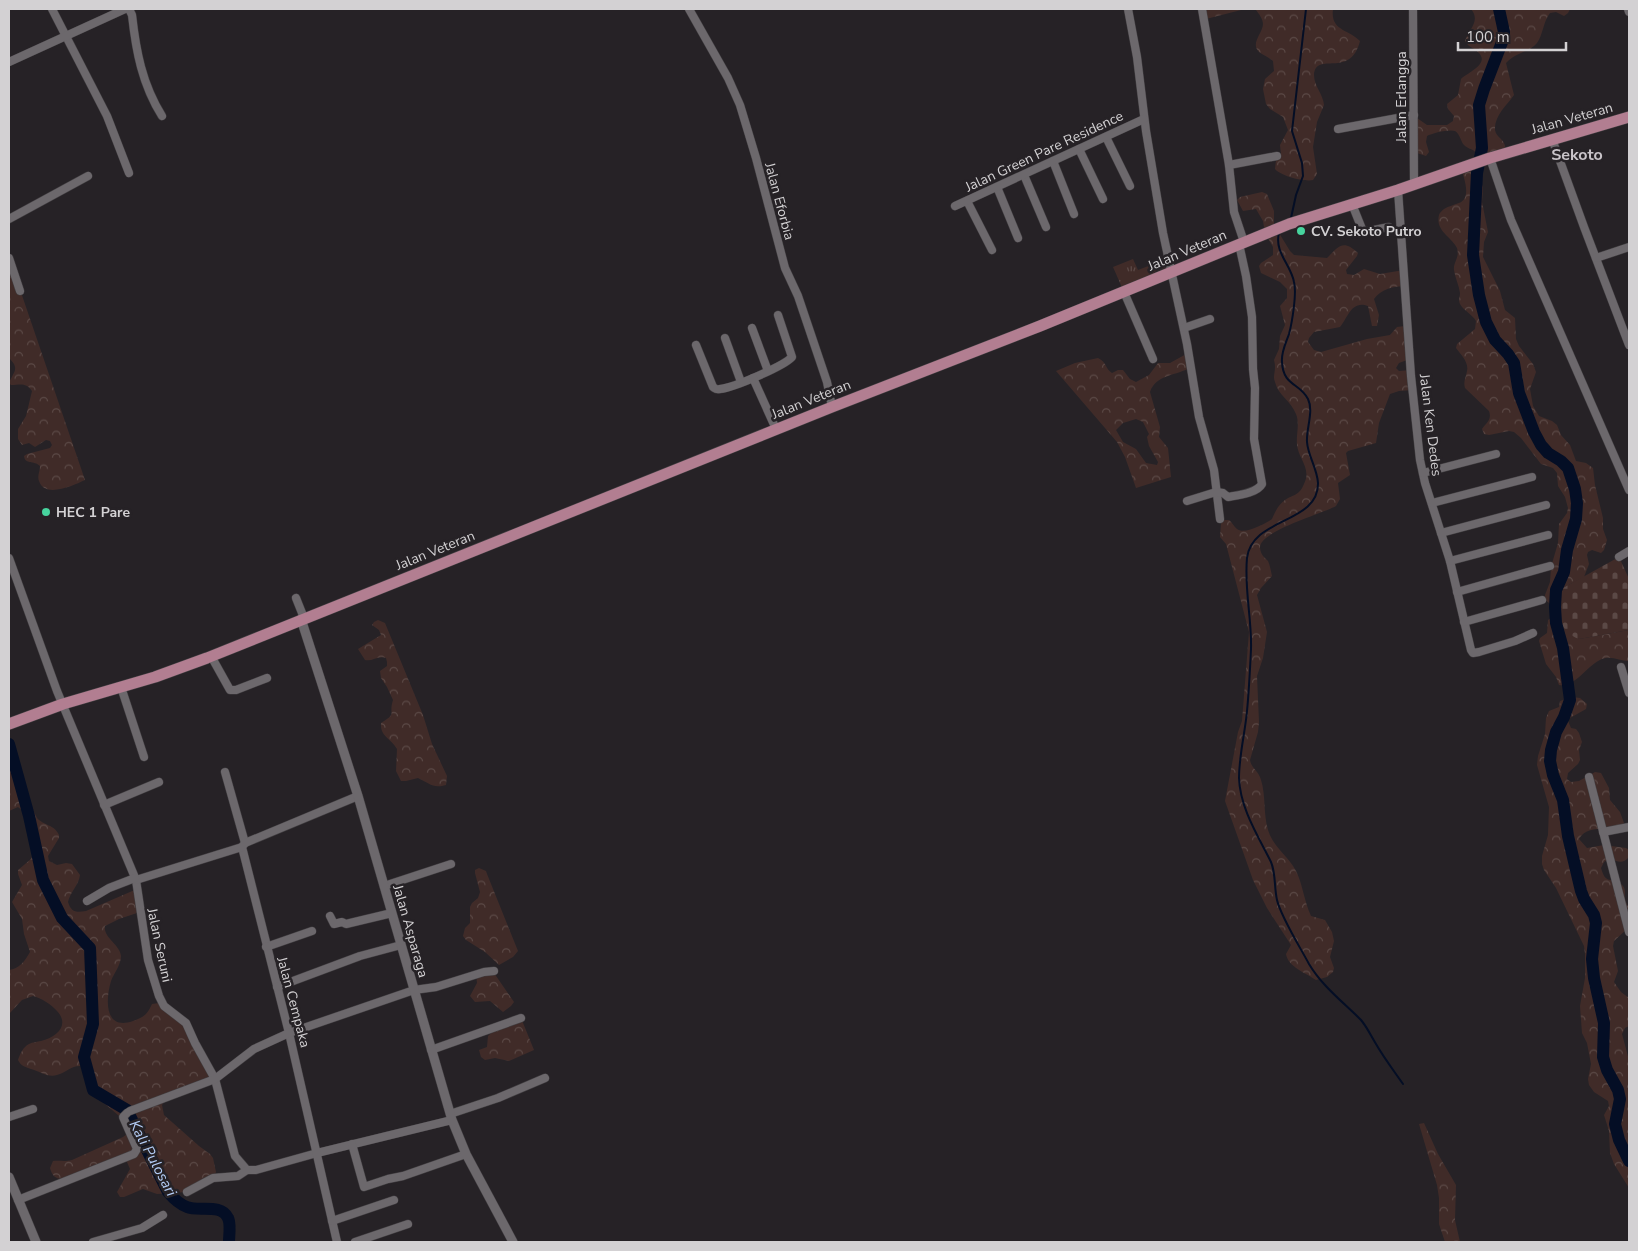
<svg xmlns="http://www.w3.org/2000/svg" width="1638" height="1251" font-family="'Nunito Sans',sans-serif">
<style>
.grass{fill:url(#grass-tufts)}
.forest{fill:url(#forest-crowns);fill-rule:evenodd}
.cemetery{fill:url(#cemetery-stones)}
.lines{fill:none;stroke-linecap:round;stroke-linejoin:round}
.stream{stroke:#040e25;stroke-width:2}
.river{stroke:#040e25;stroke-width:12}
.minor-casing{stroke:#423f42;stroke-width:9}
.tertiary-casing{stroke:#423f42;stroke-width:10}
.primary-casing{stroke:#423f42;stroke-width:12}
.minor{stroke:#6c686c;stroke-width:8}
.tertiary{stroke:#6c686c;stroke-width:9}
.primary{stroke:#b27e91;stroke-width:11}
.poi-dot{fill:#47d49e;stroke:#262226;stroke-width:2}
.labels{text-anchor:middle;stroke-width:5;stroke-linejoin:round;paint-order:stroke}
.street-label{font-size:14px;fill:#d3d1d3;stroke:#262226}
.poi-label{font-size:14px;font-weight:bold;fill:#d3d1d3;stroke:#262226;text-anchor:start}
.water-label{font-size:15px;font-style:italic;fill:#b4cdf6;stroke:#262226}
.quarter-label{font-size:16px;font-weight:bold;fill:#c9c4c9;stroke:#262226}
</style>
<defs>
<pattern id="grass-tufts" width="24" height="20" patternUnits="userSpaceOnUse" patternTransform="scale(1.25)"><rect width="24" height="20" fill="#402b28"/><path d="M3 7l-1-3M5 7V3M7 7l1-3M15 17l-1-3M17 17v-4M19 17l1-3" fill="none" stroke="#5b4946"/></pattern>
<pattern id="forest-crowns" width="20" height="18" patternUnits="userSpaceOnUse" patternTransform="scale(1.25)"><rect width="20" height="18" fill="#402b28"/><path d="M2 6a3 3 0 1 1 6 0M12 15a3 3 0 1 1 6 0" fill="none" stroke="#5b4946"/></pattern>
<pattern id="cemetery-stones" width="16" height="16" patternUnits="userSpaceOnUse" patternTransform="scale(1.25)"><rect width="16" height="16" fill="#402b28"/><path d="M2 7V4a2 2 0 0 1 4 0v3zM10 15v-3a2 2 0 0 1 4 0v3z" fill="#5b4946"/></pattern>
</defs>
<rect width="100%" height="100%" fill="#262226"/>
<polygon class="grass" points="1169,258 1170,266 1154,272 1157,279 1124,292 1113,267 1133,259 1138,270"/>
<g class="forest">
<polygon points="1203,9 1245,9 1206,19"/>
<path d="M1253 9H1333C1330 31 1349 29 1360 41 1350 80 1316 50 1314 75 1314 86 1323 94 1324 105L1317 122 1313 147 1317 174 1313 180C1304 182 1281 176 1275 169L1276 160 1281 154 1280 145 1288 130 1283 117 1270 109 1266 104 1263 89 1265 79 1274 71 1273 61C1268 57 1263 55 1259 52 1250 43 1263 33 1263 24 1263 19 1259 14 1256 10Z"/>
<path d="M1471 9H1570L1568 13 1564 16 1556 12 1550 13C1543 22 1543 35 1537 43 1530 52 1516 52 1506 63L1514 95C1507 105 1494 116 1495 130 1496 138 1507 140 1505 150L1481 161 1479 178 1483 187 1482 202 1488 232 1484 242 1483 257 1500 291 1505 310 1515 318 1516 339 1519 346 1533 364 1536 372 1530 389 1533 406 1539 416 1552 421 1557 425 1561 435 1570 445 1576 461 1586 463 1593 468 1595 485 1603 518V529L1607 540 1604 550 1601 553 1592 550 1588 552 1587 555 1589 564 1584 577 1563 588 1557 599 1550 604 1545 599V595L1550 582 1551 567 1558 543 1559 524 1567 513 1568 508 1565 497 1558 486 1557 473 1553 468 1541 464 1521 438 1514 432 1509 431 1489 435 1484 434 1482 429C1487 422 1492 420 1489 411L1465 388C1463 381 1466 378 1467 371 1469 362 1461 355 1456 348L1457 344 1475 329 1476 321C1472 314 1464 311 1460 304 1458 300 1460 297 1460 293 1459 285 1455 278 1454 270 1453 262 1460 258 1457 248 1452 237 1435 231 1439 215 1440 212 1442 211 1444 209 1449 206 1454 205 1459 203 1472 198 1464 178 1461 168L1479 158C1473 146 1472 152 1464 145 1461 142 1460 134 1455 131 1450 129 1432 133 1427 136L1426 142 1429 152 1426 156 1414 152 1417 118 1427 125H1447L1453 121 1454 116 1448 109 1447 104 1458 95 1461 79C1467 73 1491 64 1478 52 1473 47 1469 48 1465 41 1469 29 1481 21 1471 9Z"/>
<path d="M1262 192 1267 194 1274 211V229L1279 233 1290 251 1294 255 1327 258C1339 246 1343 239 1358 253L1357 256 1346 270 1347 274 1354 275 1364 269 1380 274 1404 270 1405 286C1394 286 1381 289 1374 299L1379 315 1377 326H1372L1368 306C1351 300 1348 318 1340 327L1314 332 1309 338 1308 342 1314 350 1321 352 1367 339 1390 335 1397 327 1405 326 1407 360 1399 363 1396 368 1399 371 1411 370 1413 390 1399 391 1390 394 1379 423 1376 443 1348 451 1346 453 1350 475 1338 483 1340 499 1336 506C1322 514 1259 531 1260 548 1261 555 1264 557 1268 561 1270 565 1271 572 1272 576L1261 588 1257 595 1267 632 1263 658 1257 676 1259 722 1258 732 1250 760C1251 768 1259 771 1261 780 1266 796 1263 813 1268 830 1273 847 1288 856 1296 871 1303 885 1304 901 1311 916L1325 920 1332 932 1334 941 1330 957 1334 968 1333 972 1327 977 1316 980C1306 973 1288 967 1286 954L1291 945 1267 908 1253 880 1225 801 1238 732 1242 721 1249 632 1226 544 1220 537 1221 523 1224 520H1229C1232 522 1234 527 1237 529 1244 535 1265 524 1272 519 1275 512 1278 505 1285 500 1294 494 1299 496 1304 484 1312 468 1298 459 1297 444 1296 434 1300 424 1296 414 1291 401 1278 395 1275 382 1272 375 1277 371 1274 360L1279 349 1280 336 1285 325 1280 306 1287 298V289L1280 282 1261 273 1259 266 1261 263 1273 255V247L1265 233 1263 221 1256 209 1243 211 1237 200 1240 197Z"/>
<path d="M12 266 85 480C74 485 45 499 39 481 37 476 40 471 40 466 34 460 25 465 24 456L27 454 50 448 52 445 50 441 46 440 35 447 29 443 22 445 18 439V429L26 416 32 391C26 382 20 385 11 385L9 383C14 371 20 369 9 358V267Z"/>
<path d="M1188 353 1191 367C1177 376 1156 374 1150 392L1160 427 1159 437 1168 448 1171 477 1136 488 1125 457 1117 442 1056 371 1075 363 1098 358C1107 362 1105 369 1112 373L1118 370H1123L1130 379 1136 382 1149 375 1158 363H1170ZM1136 419 1143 422 1149 434 1147 437 1149 446 1158 462 1157 465 1146 463 1136 449 1123 442 1116 430 1123 423Z"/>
<path d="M1554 616H1558L1564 628 1579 639 1629 630V661C1620 661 1611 655 1602 659 1587 665 1575 688 1559 685L1556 677 1546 664 1539 641 1540 638 1547 633 1548 620Z"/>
<path d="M378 620 385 623 423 715 432 744 447 776 446 785C433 789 429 783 418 778L406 781H401L396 771 397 749C391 738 380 737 381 723 398 712 388 716 393 700L387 687 381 678 380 671 387 666V662L386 658C378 655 372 662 365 660L358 649 381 635 379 630 372 625 374 622Z"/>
<path d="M1572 697 1580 698 1587 704 1586 709 1570 718 1568 721 1571 728 1576 729 1579 733 1582 742 1579 750 1580 760 1578 764 1568 773 1567 779 1571 782 1579 781 1595 772 1601 773 1609 788 1610 800 1620 812 1624 823 1622 827C1609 832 1588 823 1579 839L1587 848 1604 845 1626 848 1629 850V857C1622 865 1618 861 1609 859L1604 862 1601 868C1606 886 1611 876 1621 884 1627 889 1624 893 1625 899 1626 903 1629 907 1629 910 1630 915 1629 921 1629 927L1614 941 1613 946 1618 971 1614 982 1621 992 1629 998V1026L1625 1028 1622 1034 1629 1060V1188L1614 1164 1610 1153 1609 1131 1604 1115 1609 1106 1608 1101 1594 1092 1589 1085 1588 1079 1591 1064 1587 1043 1582 1033 1580 1006 1585 978V954L1584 946 1556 888 1544 870 1542 864V856L1548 835 1549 807 1537 765 1538 756 1545 734 1546 718 1549 711 1559 707 1560 701Z"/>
<path d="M9 744 20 784 37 818C44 826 54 824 59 835V838L48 856 49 861 57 865 66 863 72 864 80 875C79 885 70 892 68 902 71 912 76 913 86 911L137 889 140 912 119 919 105 926C103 938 120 944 121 956 121 965 114 973 111 981 105 1001 105 1031 133 1021 144 1017 147 1015 152 1004L159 1003 181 1019 215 1079 167 1098 162 1105 164 1115 199 1146 210 1154 213 1158 216 1172 213 1178 187 1192 157 1194 143 1189 124 1197H120L117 1192 130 1169 127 1162 118 1156 62 1179C55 1179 52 1175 50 1168L53 1161C59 1160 64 1162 72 1160L123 1137 127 1134 125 1121 104 1103 93 1090 87 1067C72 1063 70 1071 57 1075 48 1078 39 1071 31 1069 25 1067 21 1066 18 1060 20 1054 23 1047 29 1044 33 1042 37 1042 41 1041 57 1037 70 1025 57 1011 51 1004 41 998 33 996L22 1000 9 1014V970C19 969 25 961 30 952L24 934 22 919 12 902 22 885 18 874V870L31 859 36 847 29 816 18 807 9 811Z"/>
<polygon points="479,868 486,871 487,874 518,951 513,957 499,965 485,952 466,940 463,936 465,928 470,923 470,907 472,903 478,898 480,892 475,873 475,870"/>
<polygon points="494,973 514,1002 511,1006 503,1012 490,1001 475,1002 470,996 477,983 476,974"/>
<polygon points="521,1018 534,1050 509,1061 495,1058 485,1060 481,1057 479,1050 487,1047 488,1036 495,1029"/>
<polygon points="1424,1123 1438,1154 1456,1185 1455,1220 1460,1242 1445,1242 1439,1224 1439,1198 1437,1185 1419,1124"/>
</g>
<path class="cemetery" d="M1619 557 1629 579V630L1579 639C1558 632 1553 607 1563 588Z"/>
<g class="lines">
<g class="stream">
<polyline points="1291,218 1296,195 1303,176 1302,163 1292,131 1306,9"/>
<path d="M1279 233C1274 252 1291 265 1294 282 1297 293 1292 323 1289 334 1286 343 1281 352 1282 362 1283 386 1300 383 1308 399 1314 411 1306 429 1307 442 1308 456 1317 468 1318 483 1319 524 1252 517 1247 558 1244 589 1252 619 1251 649 1250 670 1249 691 1247 711 1245 733 1239 756 1239 778 1240 808 1258 836 1271 862 1276 874 1274 887 1277 900 1281 917 1300 947 1309 964 1322 986 1343 1002 1361 1020 1367 1027 1371 1036 1376 1044 1384 1058 1394 1071 1403 1084"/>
</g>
<g class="river">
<polyline points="1499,9 1504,32 1504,37 1484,89 1479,105 1482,148 1477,173 1473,255 1479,295 1486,322 1495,340 1508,354 1514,363 1519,393 1534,432 1541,445 1548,453 1561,461 1568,468 1575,489 1577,503 1576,519 1567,550 1564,572 1556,590 1555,607 1556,623 1563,648 1570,700 1564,717 1556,732 1551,750 1550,761 1553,775 1563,800 1568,836 1581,891 1584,899 1594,915 1596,923 1592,959 1594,978 1604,1023 1603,1057 1607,1070 1618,1090 1620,1099 1615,1124 1619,1140 1629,1161"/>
<path d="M9 744 29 816 43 880 62 918 90 948 93 1024 84 1057 93 1090 127 1110 168 1192C173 1198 179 1204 187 1207 199 1212 221 1203 228 1218 231 1224 229 1235 229 1242"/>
</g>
<g class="minor-casing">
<g id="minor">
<polyline points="52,9 107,116 129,173"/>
<path d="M129 9 132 15C136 51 142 84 162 116"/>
<polyline points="689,9 728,78 740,105 756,158 785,268 798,296 827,382 832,407"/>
<polyline points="1128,9 1137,57 1146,131 1163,233 1187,344 1199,417 1214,470 1220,519"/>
<polyline points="1202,9 1229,165 1234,212 1244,242"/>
<polyline points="1413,9 1414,184"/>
<polyline points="1628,9 1629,12"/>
<polyline points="9,62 125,9"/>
<polyline points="1338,129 1414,115"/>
<polyline points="1106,137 1130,186"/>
<polyline points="1552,139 1584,227 1629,345"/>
<polyline points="1079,149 1103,199"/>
<polyline points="1490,158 1511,220 1629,490"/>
<polyline points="1053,161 1074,214"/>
<polyline points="1229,165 1277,156"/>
<polyline points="1024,175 1046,227"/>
<polyline points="997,187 1018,238"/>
<polyline points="1398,190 1411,376 1420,460 1425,483 1450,561 1471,650 1473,653 1479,652 1515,641 1533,633"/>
<polyline points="967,201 992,250"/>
<polyline points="1352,204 1362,229 1364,232 1389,227"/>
<polyline points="955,206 1144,119"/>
<polyline points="9,219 88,176"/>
<polyline points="9,258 20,291"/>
<polyline points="1596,258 1629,247"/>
<polyline points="1124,292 1153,359"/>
<polyline points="752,328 768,371"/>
<polyline points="1184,328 1210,319"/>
<polyline points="725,338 741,382"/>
<path d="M696 345 713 387C716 389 716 390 720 389 733 388 784 366 792 357L778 315"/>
<polyline points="753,378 776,429"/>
<polyline points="1423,473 1496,454"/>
<path d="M1187 501 1216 492 1223 493 1228 497C1239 495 1257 493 1262 484L1254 439 1255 388 1253 369 1252 317 1246 276 1239 244"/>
<polyline points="1432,503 1532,477"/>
<polyline points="1441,533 1546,505"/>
<polyline points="1619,557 1629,551"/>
<polyline points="9,558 57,691 136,880 148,960 159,996 164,1006 186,1023 195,1043 215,1079 235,1156 247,1170 256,1170 317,1153 452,1120"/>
<polyline points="1450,561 1548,535"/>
<polyline points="1457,592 1550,566"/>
<polyline points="296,598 304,618"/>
<polyline points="1464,622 1542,600"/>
<polyline points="211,656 230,690 236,690 267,678"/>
<polyline points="1621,667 1629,693"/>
<polyline points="121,687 144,757"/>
<polyline points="225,772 245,843 242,847 289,1033 337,1242"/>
<polyline points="1589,777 1629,932"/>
<polyline points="104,805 159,782"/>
<polyline points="1603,832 1629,827"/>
<polyline points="245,843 358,796"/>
<polyline points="136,880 242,847"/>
<polyline points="384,886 451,864"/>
<polyline points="87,901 109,888 135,878"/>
<polyline points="330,916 334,924 342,922 346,924 392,913"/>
<polyline points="266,947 312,931"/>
<polyline points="277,987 360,956 401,945"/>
<polyline points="431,1050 521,1018"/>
<polyline points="130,1111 215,1079 254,1049 289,1033 414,990 436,987 484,972 494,971"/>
<polyline points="450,1114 498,1098 545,1078"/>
<polyline points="9,1117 33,1109"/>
<polyline points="352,1144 364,1187 388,1179 403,1176 466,1154"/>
<polyline points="187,1192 213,1178 238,1176 247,1170"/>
<polyline points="18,1200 134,1154 137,1149 123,1117 127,1113"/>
<polyline points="332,1221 394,1200"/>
<polyline points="93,1242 142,1228 163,1215"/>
<polyline points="355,1242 408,1224"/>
</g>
</g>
<g class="tertiary-casing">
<g id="tertiary">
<polyline points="301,619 358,796 452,1120 466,1154 513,1242"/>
<polyline points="9,1177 36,1242"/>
</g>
</g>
<g class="primary-casing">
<polyline id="primary" points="9,724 63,704 155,677 207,658 832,407 1040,326 1289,224 1398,190 1490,158 1629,117"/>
</g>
<use href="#minor" class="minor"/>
<use href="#tertiary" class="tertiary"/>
<use href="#primary" class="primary"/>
</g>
<g class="poi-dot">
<circle cx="1301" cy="231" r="5"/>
<circle cx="46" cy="512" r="5"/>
</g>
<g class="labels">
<g class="street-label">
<text transform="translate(1401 97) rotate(-90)" y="5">Jalan Erlangga</text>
<text transform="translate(1572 118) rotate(-16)" y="5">Jalan Veteran</text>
<text transform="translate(1044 151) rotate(-25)" y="5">Jalan Green Pare Residence</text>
<text transform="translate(780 201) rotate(75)" y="5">Jalan Eforbia</text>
<text transform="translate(1187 250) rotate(-23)" y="5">Jalan Veteran</text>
<text transform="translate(811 399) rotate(-22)" y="5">Jalan Veteran</text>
<text transform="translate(1431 425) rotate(83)" y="5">Jalan Ken Dedes</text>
<text transform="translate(435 550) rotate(-22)" y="5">Jalan Veteran</text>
<text transform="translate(411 931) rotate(74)" y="5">Jalan Asparaga</text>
<text transform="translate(160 945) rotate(78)" y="5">Jalan Seruni</text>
<text transform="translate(294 1002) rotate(75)" y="5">Jalan Cempaka</text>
</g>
<g class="poi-label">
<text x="1311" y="236">CV. Sekoto Putro</text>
<text x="56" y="517">HEC 1 Pare</text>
</g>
<g class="water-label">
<text transform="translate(153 1158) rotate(62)" y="5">Kali Pulosari</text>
</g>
<g class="quarter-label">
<text x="1577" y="160">Sekoto</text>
</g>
</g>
<rect width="1638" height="1251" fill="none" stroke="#d3d1d3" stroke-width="20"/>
<path d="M1458 42v8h108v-8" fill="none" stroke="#d3d1d3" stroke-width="2.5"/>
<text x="1466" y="42" font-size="15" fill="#d3d1d3" stroke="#262226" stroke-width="4" paint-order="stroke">100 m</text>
</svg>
